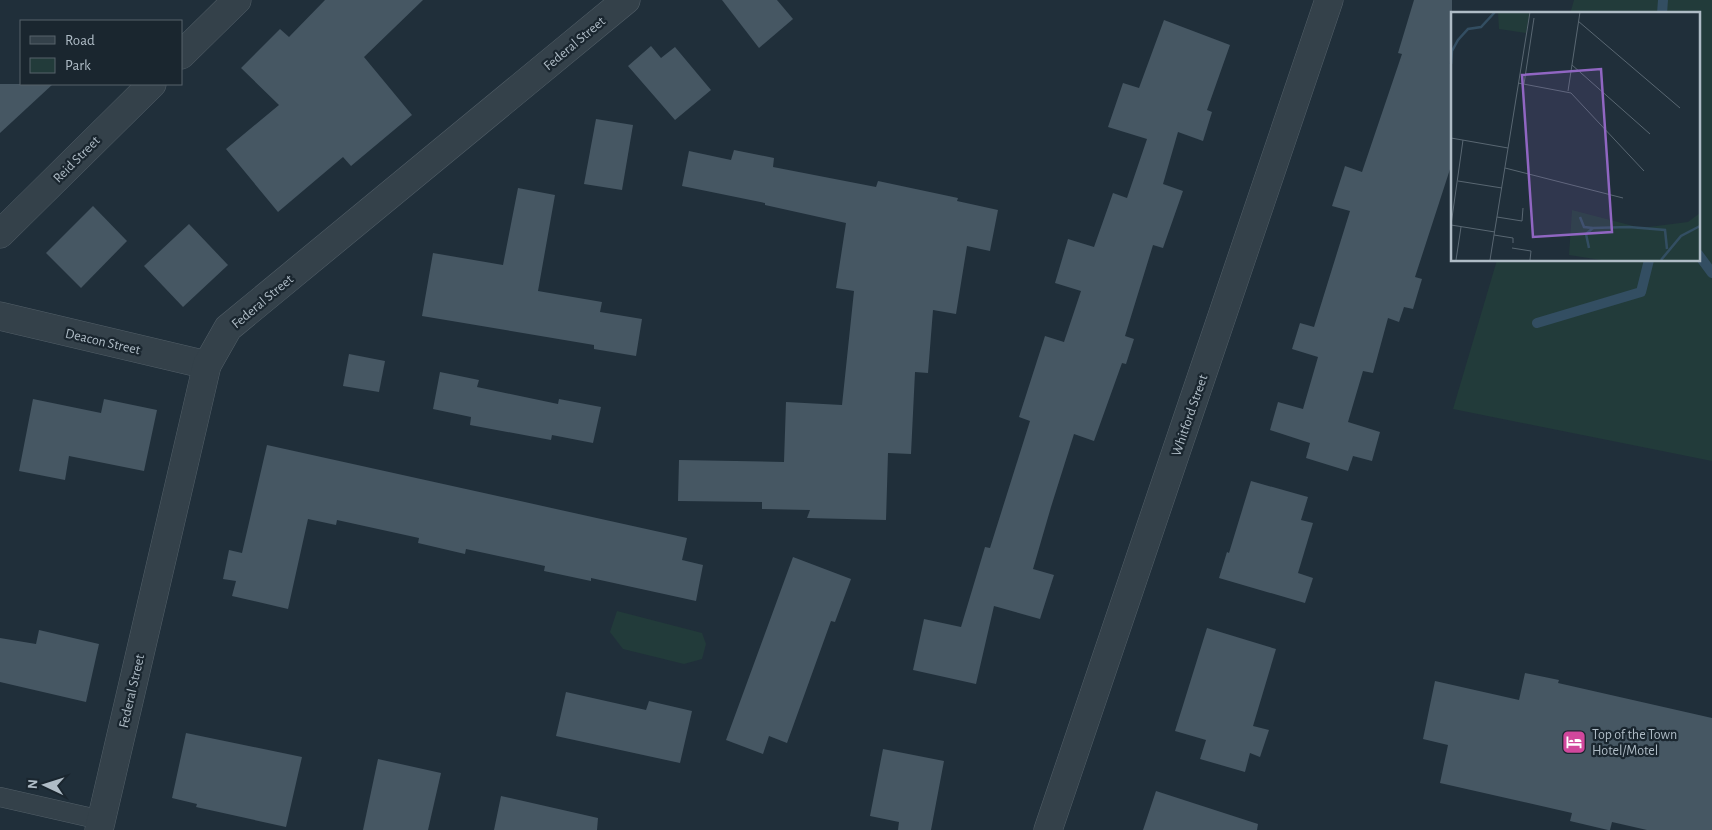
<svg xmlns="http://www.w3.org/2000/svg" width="1712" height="830" font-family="'Alegreya Sans',sans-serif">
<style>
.green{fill:#223b3a}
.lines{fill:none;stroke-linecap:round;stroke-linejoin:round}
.stream{stroke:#334e62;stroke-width:10}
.building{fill:#465763}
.service-casing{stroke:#525f68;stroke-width:20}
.minor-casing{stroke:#525f68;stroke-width:29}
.service{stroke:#34414a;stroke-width:19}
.minor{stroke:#34414a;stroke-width:28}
.labels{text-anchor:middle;stroke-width:4.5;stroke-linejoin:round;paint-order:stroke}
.street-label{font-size:14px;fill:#afbcc6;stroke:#1a262f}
.poi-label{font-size:14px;fill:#afbcc6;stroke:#1a262f;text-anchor:start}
.inset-river{fill:none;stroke:#334e62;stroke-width:2.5}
.inset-road{fill:none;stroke:#596772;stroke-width:1}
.view{fill:#9066c2;fill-opacity:0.15;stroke:#9066c2;stroke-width:2.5}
.inset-edge{fill:none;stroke:#afbcc6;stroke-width:2.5}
</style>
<rect width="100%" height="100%" fill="#202f3a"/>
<g class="green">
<polygon points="1574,0 1712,0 1712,461 1453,409 1497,260 1698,260 1698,14 1570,14"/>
<polygon points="617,611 702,633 706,644 702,659 684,664 623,649 610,632"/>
</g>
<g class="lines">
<g class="stream">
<polyline points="1662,14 1663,0"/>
<polyline points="1698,254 1712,273"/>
<polyline points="1537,323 1641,292 1649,260"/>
</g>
</g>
<g class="building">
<polygon points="325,0 423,0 364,57 412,115 351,166 343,157 278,212 226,149 279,105 241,68 280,29 289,37"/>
<polygon points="722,0 777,0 793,19 759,48"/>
<polygon points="1414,0 1452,0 1452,163 1415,277 1422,279 1413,309 1404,307 1399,322 1388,318 1373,373 1363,371 1348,422 1380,432 1372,461 1353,456 1348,471 1306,458 1310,443 1270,430 1278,402 1303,409 1318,357 1292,349 1300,323 1314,327 1350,211 1332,206 1345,166 1362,172 1402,54 1398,53"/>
<polygon points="1164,20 1230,45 1207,110 1212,112 1203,141 1178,132 1163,184 1183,191 1163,248 1153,245 1125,336 1134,339 1126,364 1122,363 1094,441 1074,434 1051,507 1033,569 1054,575 1040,619 994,606 976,684 913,670 924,619 961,627 985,547 990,548 1030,421 1019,417 1045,336 1064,342 1081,291 1055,283 1068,239 1094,247 1113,193 1127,198 1147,139 1108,127 1123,83 1139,88"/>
<polygon points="651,46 661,58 675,47 711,90 675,120 628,66"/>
<polygon points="0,84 53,84 0,133"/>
<polygon points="596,119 633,125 622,190 584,184"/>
<polygon points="734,150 774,158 773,167 876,187 878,181 958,198 957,201 998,210 990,251 967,246 956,314 933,310 928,373 915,372 911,454 888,453 886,520 807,518 810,510 762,509 762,502 678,501 679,460 784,462 786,402 842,405 854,291 836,288 846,223 765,205 765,203 682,186 689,151 731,160"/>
<polygon points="518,188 555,195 538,291 602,302 600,312 642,319 636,356 594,349 594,345 422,316 433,253 503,265"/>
<polygon points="93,206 127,241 81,288 46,253"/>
<polygon points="189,224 228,265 183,307 144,266"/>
<polygon points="349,354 385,361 379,392 343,386"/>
<polygon points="440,372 479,380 477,387 558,404 559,399 601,407 593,443 552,435 551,440 470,425 471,417 433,409"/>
<polygon points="33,399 101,413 104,399 157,410 144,471 69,456 65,480 19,471"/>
<polygon points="267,445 687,538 682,560 703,565 696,601 591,578 591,581 544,571 545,566 466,549 465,554 418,543 419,538 337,520 336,525 308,519 288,609 232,596 236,581 223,579 229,550 242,553"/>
<polygon points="1251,481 1308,497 1301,520 1313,523 1298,573 1313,578 1305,603 1219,578 1227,552 1229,553"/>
<polygon points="793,557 851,579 835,622 831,621 787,743 769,736 763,754 726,740"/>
<polygon points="1207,628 1276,649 1253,726 1269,730 1260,757 1250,753 1245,772 1200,759 1206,740 1175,731"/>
<polygon points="39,630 99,644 86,702 0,682 0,638 36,644"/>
<polygon points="1525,673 1559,680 1558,683 1712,718 1712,830 1647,830 1612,822 1610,830 1608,830 1570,821 1572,813 1440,783 1448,745 1423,739 1435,681 1519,700"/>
<polygon points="566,692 646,710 649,701 692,711 680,763 556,736"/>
<polygon points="186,733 302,757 286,827 196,807 197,804 172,798"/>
<polygon points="883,749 944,761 931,830 898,830 899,822 870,816"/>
<polygon points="378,759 441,773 428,830 363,830"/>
<polygon points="1156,791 1258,824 1257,830 1143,830"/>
<polygon points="501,796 598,818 597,830 494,830"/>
</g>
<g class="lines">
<g class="service-casing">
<polyline id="service" points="0,797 101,820"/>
</g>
<g class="minor-casing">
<g id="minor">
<polyline points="181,55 237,0"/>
<polyline points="0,234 152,84"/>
<polyline points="0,316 207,365"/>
<polyline points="99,830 207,365 228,328 626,0"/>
<polyline points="1048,830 1329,0"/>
</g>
</g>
<use href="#service" class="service"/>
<use href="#minor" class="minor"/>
</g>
<defs>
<g id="hotel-square" transform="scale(1.25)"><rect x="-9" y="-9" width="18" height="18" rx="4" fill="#d1479c" stroke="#1a262f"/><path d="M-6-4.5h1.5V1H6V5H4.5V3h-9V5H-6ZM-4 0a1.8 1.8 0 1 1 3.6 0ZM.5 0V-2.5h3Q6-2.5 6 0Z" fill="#fff"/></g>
</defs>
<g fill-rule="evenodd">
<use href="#hotel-square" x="1574" y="742"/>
</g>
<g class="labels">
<g class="street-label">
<text transform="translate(574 43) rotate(-40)" y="5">Federal Street</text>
<text transform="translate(76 159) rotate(-45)" y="5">Reid Street</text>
<text transform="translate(262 301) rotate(-40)" y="5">Federal Street</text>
<text transform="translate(103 341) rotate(13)" y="5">Deacon Street</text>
<text transform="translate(1189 415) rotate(-71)" y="5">Whitford Street</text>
<text transform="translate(131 691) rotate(-77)" y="5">Federal Street</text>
</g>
<g class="poi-label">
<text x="1592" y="739">Top of the Town<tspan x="1592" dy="16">Hotel/Motel</tspan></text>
</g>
</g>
<g transform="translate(1451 12)">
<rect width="249" height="249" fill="#202f3a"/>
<path d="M47 0H79L75 21 48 17ZM121 198 190 216 237 210 249 201V248H150L118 243Z" fill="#223b3a"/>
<path class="inset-river" d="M0 52 1 39 7 28 17 17 30 15 44 0M129 205 133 215 142 216M138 236 135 222 142 216 178 215 214 218 216 237M210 248 230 224 249 214"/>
<path class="inset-road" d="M127 9 229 96M121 53 199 122M67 71 120 81 193 159M73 72 83 6M117 79 129 0M0 126 57 136M54 156 172 186M7 169 51 176M46 205 71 209 72 196M0 213 12 128M0 213 44 220M43 223 62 226V231M61 236 80 239 79 248M5 248 10 215M39 248 79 0"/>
<path class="view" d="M150 57 161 220 82 225 71 63Z"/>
<rect width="249" height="249" class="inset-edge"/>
</g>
<rect x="20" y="20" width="162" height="65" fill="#1a262f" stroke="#56626b"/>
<rect x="30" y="36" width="25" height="8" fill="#34414a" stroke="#56626b"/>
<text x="65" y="45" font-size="15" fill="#afbcc6">Road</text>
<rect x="30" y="58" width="25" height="15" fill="#223b3a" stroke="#56626b"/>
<text x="65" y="70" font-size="15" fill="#afbcc6">Park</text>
<g transform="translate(45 785) rotate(274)" stroke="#1a262f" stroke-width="4" paint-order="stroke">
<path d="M0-4L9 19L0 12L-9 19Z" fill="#afbcc6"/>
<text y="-8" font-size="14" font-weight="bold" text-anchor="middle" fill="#afbcc6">N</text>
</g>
</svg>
